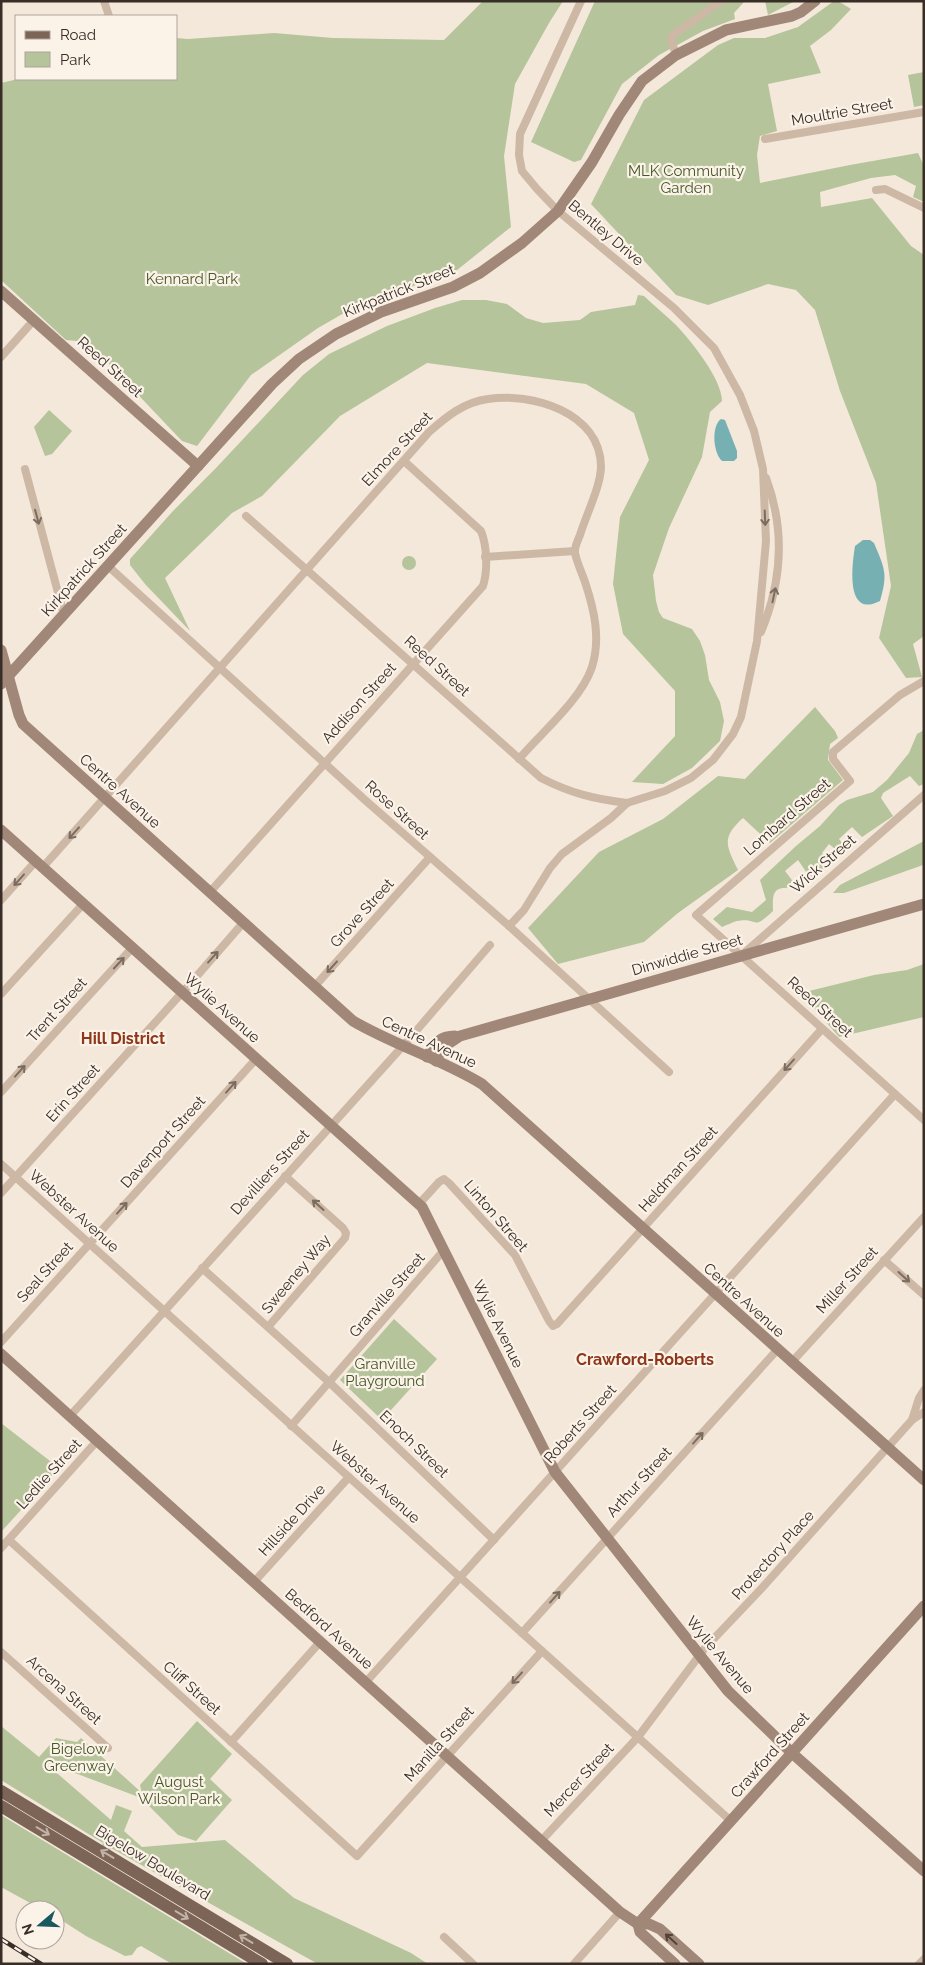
<svg xmlns="http://www.w3.org/2000/svg" width="925" height="1965" font-family="Raleway,sans-serif">
<style>
.green{fill:#b5c49a}
.water{fill:#77b0b3}
.lines{fill:none;stroke-linecap:round;stroke-linejoin:round}
.street{stroke:#cdb8a6;stroke-width:8}
.secondary{stroke:#a18777;stroke-width:11}
.primary{stroke:#7c6457;stroke-width:12}
.rail-casing{stroke:#382d27;stroke-width:4.5}
.rail{stroke:#fbf2e8;stroke-width:2.5;stroke-dasharray:8;stroke-linecap:butt}
.oneway{stroke:#7b6c60}
.oneway2{stroke:#c2b2a7}
.oneway3{stroke:#52443b}
.labels{text-anchor:middle;stroke-width:4.5;stroke-linejoin:round;paint-order:stroke}
.street-label{font-size:15px;fill:#382d27;stroke:#fbf2e8}
.park-label{font-size:15px;fill:#475929;stroke:#fbf2e8}
.neighbourhood-label{font-size:16px;font-weight:bold;fill:#8e371a;stroke:#fbf2e8}
</style>
<rect width="100%" height="100%" fill="#f4e8db"/>
<g class="green">
<polygon points="483,1 563,1 549,23 515,84 504,156 511,227 457,270 351,309 318,328 251,375 197,446 182,441 88,342 66,340 1,280 1,83 18,79 176,79 176,38 188,39 274,33 333,38 444,40"/>
<polygon points="595,1 744,2 734,13 735,19 703,31 659,55 622,84 581,160 574,162 531,142"/>
<polygon points="765,1 795,1 768,15"/>
<polygon points="834,1 838,1 851,9 831,30 810,46 821,73 768,84 777,131 760,136 757,155 760,183 850,165 918,153 924,166 924,202 913,197 916,186 895,175 871,178 820,192 821,207 872,198 911,246 924,255 924,636 913,644 922,677 906,678 879,638 891,586 876,483 840,391 815,310 796,290 768,284 708,305 676,295 591,204 644,100 718,45 734,38 765,38 798,27"/>
<polygon points="924,72 924,105 914,107 908,75"/>
<path d="M638 295 644 296C654 306 666 315 676 325 691 341 722 379 722 401L710 412 702 457 669 528 653 575 656 601 659 612 663 618 692 629 700 641 705 655 709 680 720 702 724 721 720 741 692 768 663 784 632 782 675 736V691L623 634 613 584 620 517 649 460 634 413 586 384 427 363 340 416 262 496 232 513 165 578 190 631 145 584 130 565V559L173 511 216 468 303 375 329 354 387 326 435 308 462 300H486L507 304 526 318 543 323 580 320 591 312 635 305Z"/>
<polygon points="49,410 72,431 52,454 45,456 34,427"/>
<circle cx="409" cy="563" r="7"/>
<path d="M815 707 835 731 838 738 830 744 828 760 843 780 770 843 743 818C721 838 726 845 738 870L678 913 644 942 558 964 528 928 599 852 663 819 718 776 745 779Z"/>
<path d="M924 730V784L919 786 910 776 883 793 881 798 893 816 862 837 852 827 839 839 845 847 842 852 840 853 829 844 822 853 829 864 817 878 811 879 798 860 785 871 798 888C776 887 772 887 773 911 751 932 759 917 737 921 733 922 727 925 722 927L713 919 727 907 752 912 766 900 760 880 796 846 820 826 839 805 847 800 873 792 887 780 909 753 917 734Z"/>
<polygon points="924,841 923,865 844,893 833,893 840,885"/>
<polygon points="924,964 924,1017 839,1037 801,993 874,975 907,970"/>
<polygon points="394,1319 437,1359 382,1420 340,1380"/>
<polygon points="1,1423 59,1468 1,1532"/>
<polygon points="197,1721 232,1754 210,1779 232,1800 196,1841 178,1835 146,1803 144,1799 43,1761 111,1820 116,1805 132,1811 124,1831 142,1847 225,1840 294,1898 411,1953 428,1964 318,1964 111,1848 110,1850 102,1846 103,1843 1,1780 1,1726 39,1757 56,1738 77,1742 81,1738 142,1793 140,1785"/>
<polygon points="1,1815 247,1964 172,1964 141,1946 137,1948 132,1955 125,1956 86,1936 55,1916 55,1910 43,1910 1,1887"/>
</g>
<g class="water">
<path d="M721 419 725 420 737 451V458L734 461H722C713 453 711 426 721 419Z"/>
<path d="M863 540H870L874 543C885 569 888 574 880 601 845 619 852 565 855 546Z"/>
</g>
<g class="lines">
<g class="street">
<polyline points="104,1 109,16"/>
<polyline points="676,55 671,39 673,35 721,1"/>
<polyline points="765,139 924,112"/>
<polyline points="876,190 885,189 924,208"/>
<polyline points="1,357 34,320"/>
<polyline points="25,469 64,615"/>
<path d="M246 516 541 778C570 793 594 799 627 803"/>
<polyline points="485,557 575,551"/>
<polyline points="108,566 365,800 509,926 669,1072"/>
<path d="M761 632C782 582 785 529 766 478"/>
<polyline points="924,681 900,695 833,752 833,759 850,781 696,915 924,1120"/>
<path d="M43 867 429 432C446 417 464 402 488 399 531 392 600 412 601 466 601 486 586 515 580 535 578 540 574 548 575 553 577 563 582 573 585 582 594 609 601 638 592 667 581 700 541 733 519 759"/>
<path d="M210 892 483 586C488 570 487 546 481 531L404 461"/>
<polyline points="1,900 36,861"/>
<polyline points="509,926 524,910 550,868 562,854 611,818 627,803 665,791 691,778 713,760 733,734 741,717 757,641 766,541 763,469 754,431 740,395 714,348 674,308 558,211 537,189 522,171 519,155 520,134 581,1"/>
<polyline points="743,954 924,795"/>
<polyline points="315,986 430,857"/>
<polyline points="1,994 84,903"/>
<polyline points="1,1092 133,947"/>
<polyline points="1,1164 731,1821"/>
<polyline points="1,1193 189,985 243,923"/>
<polyline points="419,1204 439,1182 444,1179 449,1183 515,1255 549,1321 553,1326 557,1324 822,1029"/>
<polyline points="884,1260 924,1295"/>
<polyline points="202,1268 329,1382 494,1540"/>
<polyline points="268,1327 345,1238 346,1233 343,1228 285,1176"/>
<polyline points="1,1342 256,1059"/>
<polyline points="791,1363 924,1217"/>
<polyline points="70,1416 410,1038 490,945"/>
<polyline points="912,1420 924,1412"/>
<polyline points="291,1426 444,1250"/>
<polyline points="9,1540 357,1856 542,1651"/>
<polyline points="1,1548 97,1441"/>
<polyline points="254,1582 349,1477"/>
<polyline points="522,1633 777,1350"/>
<polyline points="1,1652 108,1748"/>
<polyline points="365,1683 895,1094"/>
<polyline points="231,1742 320,1642"/>
<polyline points="541,1841 638,1737 705,1648 761,1589 912,1420 919,1398 924,1390"/>
<polyline points="444,1937 473,1964"/>
<polyline points="574,1964 620,1912"/>
<polyline points="919,1964 924,1959"/>
</g>
<g class="secondary">
<polyline points="1,291 198,466"/>
<path d="M1 650 19 715 23 724 353 1021C394 1045 441 1059 482 1084L924 1480"/>
<polyline points="1,684 272,384 299,359 336,334 381,312 453,287 480,273 522,243 558,211 592,162 619,115 642,81 676,55 726,30 792,16 801,12 815,1"/>
<polyline points="1,830 422,1207 555,1472 728,1691 792,1753 924,1871"/>
<path d="M427 1057C435 1044 439 1036 455 1036"/>
<polyline points="436,1061 442,1048 460,1036 924,904"/>
<polyline points="1,1354 620,1912 638,1924 649,1924 660,1929 699,1964"/>
<polyline points="638,1924 924,1606"/>
<polyline points="638,1924 640,1932 675,1964"/>
</g>
<g class="primary">
<polyline points="1,1791 287,1964"/>
<polyline points="1,1806 262,1964"/>
</g>
<g class="rail-casing">
<polyline id="rail" points="1,1939 41,1964"/>
</g>
<use href="#rail" class="rail"/>
</g>
<defs><path id="oneway-shaft" d="M-6 0H5M1.5-3L5.5 0L1.5 3" fill="none" stroke-width="1.6" stroke-linecap="round" stroke-linejoin="round" transform="scale(1.25)"/></defs>
<g class="oneway">
<use href="#oneway-shaft" transform="translate(37 517) rotate(75)"/>
<use href="#oneway-shaft" transform="translate(765 518) rotate(88)"/>
<use href="#oneway-shaft" transform="translate(774 595) rotate(-78)"/>
<use href="#oneway-shaft" transform="translate(74 833) rotate(132)"/>
<use href="#oneway-shaft" transform="translate(19 880) rotate(132)"/>
<use href="#oneway-shaft" transform="translate(213 957) rotate(-48)"/>
<use href="#oneway-shaft" transform="translate(119 963) rotate(-47)"/>
<use href="#oneway-shaft" transform="translate(332 967) rotate(132)"/>
<use href="#oneway-shaft" transform="translate(789 1065) rotate(132)"/>
<use href="#oneway-shaft" transform="translate(20 1071) rotate(-48)"/>
<use href="#oneway-shaft" transform="translate(231 1087) rotate(-48)"/>
<use href="#oneway-shaft" transform="translate(318 1205) rotate(-138)"/>
<use href="#oneway-shaft" transform="translate(122 1208) rotate(-48)"/>
<use href="#oneway-shaft" transform="translate(904 1277) rotate(42)"/>
<use href="#oneway-shaft" transform="translate(698 1438) rotate(-48)"/>
<use href="#oneway-shaft" transform="translate(555 1597) rotate(-48)"/>
<use href="#oneway-shaft" transform="translate(517 1678) rotate(132)"/>
</g>
<g class="oneway2">
<use href="#oneway-shaft" transform="translate(43 1831) rotate(31)"/>
<use href="#oneway-shaft" transform="translate(107 1854) rotate(-149)"/>
<use href="#oneway-shaft" transform="translate(182 1915) rotate(31)"/>
<use href="#oneway-shaft" transform="translate(246 1939) rotate(-149)"/>
</g>
<use class="oneway3" href="#oneway-shaft" transform="translate(671 1939) rotate(-138)"/>
<g class="labels">
<g class="street-label">
<text transform="translate(842 112) rotate(-10)" y="5">Moultrie Street</text>
<text transform="translate(606 233) rotate(40)" y="5">Bentley Drive</text>
<text transform="translate(399 291) rotate(-22)" y="5">Kirkpatrick Street</text>
<text transform="translate(110 367) rotate(42)" y="5">Reed Street</text>
<text transform="translate(397 449) rotate(-47)" y="5">Elmore Street</text>
<text transform="translate(84 570) rotate(-48)" y="5">Kirkpatrick Street</text>
<text transform="translate(437 666) rotate(42)" y="5">Reed Street</text>
<text transform="translate(359 703) rotate(-48)" y="5">Addison Street</text>
<text transform="translate(120 791) rotate(42)" y="5">Centre Avenue</text>
<text transform="translate(397 810) rotate(42)" y="5">Rose Street</text>
<text transform="translate(787 817) rotate(-41)" y="5">Lombard Street</text>
<text transform="translate(823 864) rotate(-41)" y="5">Wick Street</text>
<text transform="translate(362 913) rotate(-48)" y="5">Grove Street</text>
<text transform="translate(687 955) rotate(-16)" y="5">Dinwiddie Street</text>
<text transform="translate(820 1007) rotate(42)" y="5">Reed Street</text>
<text transform="translate(222 1008) rotate(42)" y="5">Wylie Avenue</text>
<text transform="translate(57 1010) rotate(-48)" y="5">Trent Street</text>
<text transform="translate(429 1042) rotate(25)" y="5">Centre Avenue</text>
<text transform="translate(73 1093) rotate(-48)" y="5">Erin Street</text>
<text transform="translate(163 1142) rotate(-48)" y="5">Davenport Street</text>
<text transform="translate(678 1169) rotate(-48)" y="5">Heldman Street</text>
<text transform="translate(270 1172) rotate(-48)" y="5">Devilliers Street</text>
<text transform="translate(74 1211) rotate(42)" y="5">Webster Avenue</text>
<text transform="translate(496 1216) rotate(49)" y="5">Linton Street</text>
<text transform="translate(45 1272) rotate(-48)" y="5">Seal Street</text>
<text transform="translate(296 1274) rotate(-50)" y="5">Sweeney Way</text>
<text transform="translate(847 1280) rotate(-48)" y="5">Miller Street</text>
<text transform="translate(387 1295) rotate(-49)" y="5">Granville Street</text>
<text transform="translate(744 1300) rotate(42)" y="5">Centre Avenue</text>
<text transform="translate(498 1324) rotate(64)" y="5">Wylie Avenue</text>
<text transform="translate(580 1424) rotate(-48)" y="5">Roberts Street</text>
<text transform="translate(414 1444) rotate(44)" y="5">Enoch Street</text>
<text transform="translate(49 1474) rotate(-48)" y="5">Ledlie Street</text>
<text transform="translate(375 1482) rotate(42)" y="5">Webster Avenue</text>
<text transform="translate(639 1482) rotate(-48)" y="5">Arthur Street</text>
<text transform="translate(292 1520) rotate(-48)" y="5">Hillside Drive</text>
<text transform="translate(773 1555) rotate(-48)" y="5">Protectory Place</text>
<text transform="translate(329 1629) rotate(42)" y="5">Bedford Avenue</text>
<text transform="translate(720 1655) rotate(50)" y="5">Wylie Avenue</text>
<text transform="translate(192 1688) rotate(42)" y="5">Cliff Street</text>
<text transform="translate(64 1690) rotate(42)" y="5">Arcena Street</text>
<text transform="translate(439 1744) rotate(-48)" y="5">Manilla Street</text>
<text transform="translate(770 1755) rotate(-48)" y="5">Crawford Street</text>
<text transform="translate(579 1780) rotate(-47)" y="5">Mercer Street</text>
<text transform="translate(153 1863) rotate(31)" y="5">Bigelow Boulevard</text>
</g>
<g class="park-label">
<text x="686" y="176">MLK Community<tspan x="686" dy="17">Garden</tspan></text>
<text x="192" y="284">Kennard Park</text>
<text x="385" y="1369">Granville<tspan x="385" dy="17">Playground</tspan></text>
<text x="79" y="1754">Bigelow<tspan x="79" dy="17">Greenway</tspan></text>
<text x="179" y="1787">August<tspan x="179" dy="17">Wilson Park</tspan></text>
</g>
<g class="neighbourhood-label">
<text x="123" y="1044">Hill District</text>
<text x="645" y="1365">Crawford-Roberts</text>
</g>
</g>
<rect width="925" height="1965" fill="none" stroke="#382d27" stroke-width="5"/>
<rect x="15" y="15" width="162" height="65" fill="#fbf2e8" stroke="#ada39b"/>
<rect x="25" y="31" width="25" height="8" fill="#7c6457" stroke="#ada39b"/>
<text x="60" y="40" font-size="15" fill="#382d27">Road</text>
<rect x="25" y="52" width="25" height="15" fill="#b5c49a" stroke="#ada39b"/>
<text x="60" y="65" font-size="15" fill="#382d27">Park</text>
<g transform="translate(40 1925) rotate(251)"><circle r="24" fill="#fbf2e8" stroke="#ada39b"/>
<path d="M0-4L9 19L0 12L-9 19Z" fill="#19585e"/>
<text y="-8" font-size="14" font-weight="bold" text-anchor="middle" fill="#382d27">N</text>
</g>
</svg>
